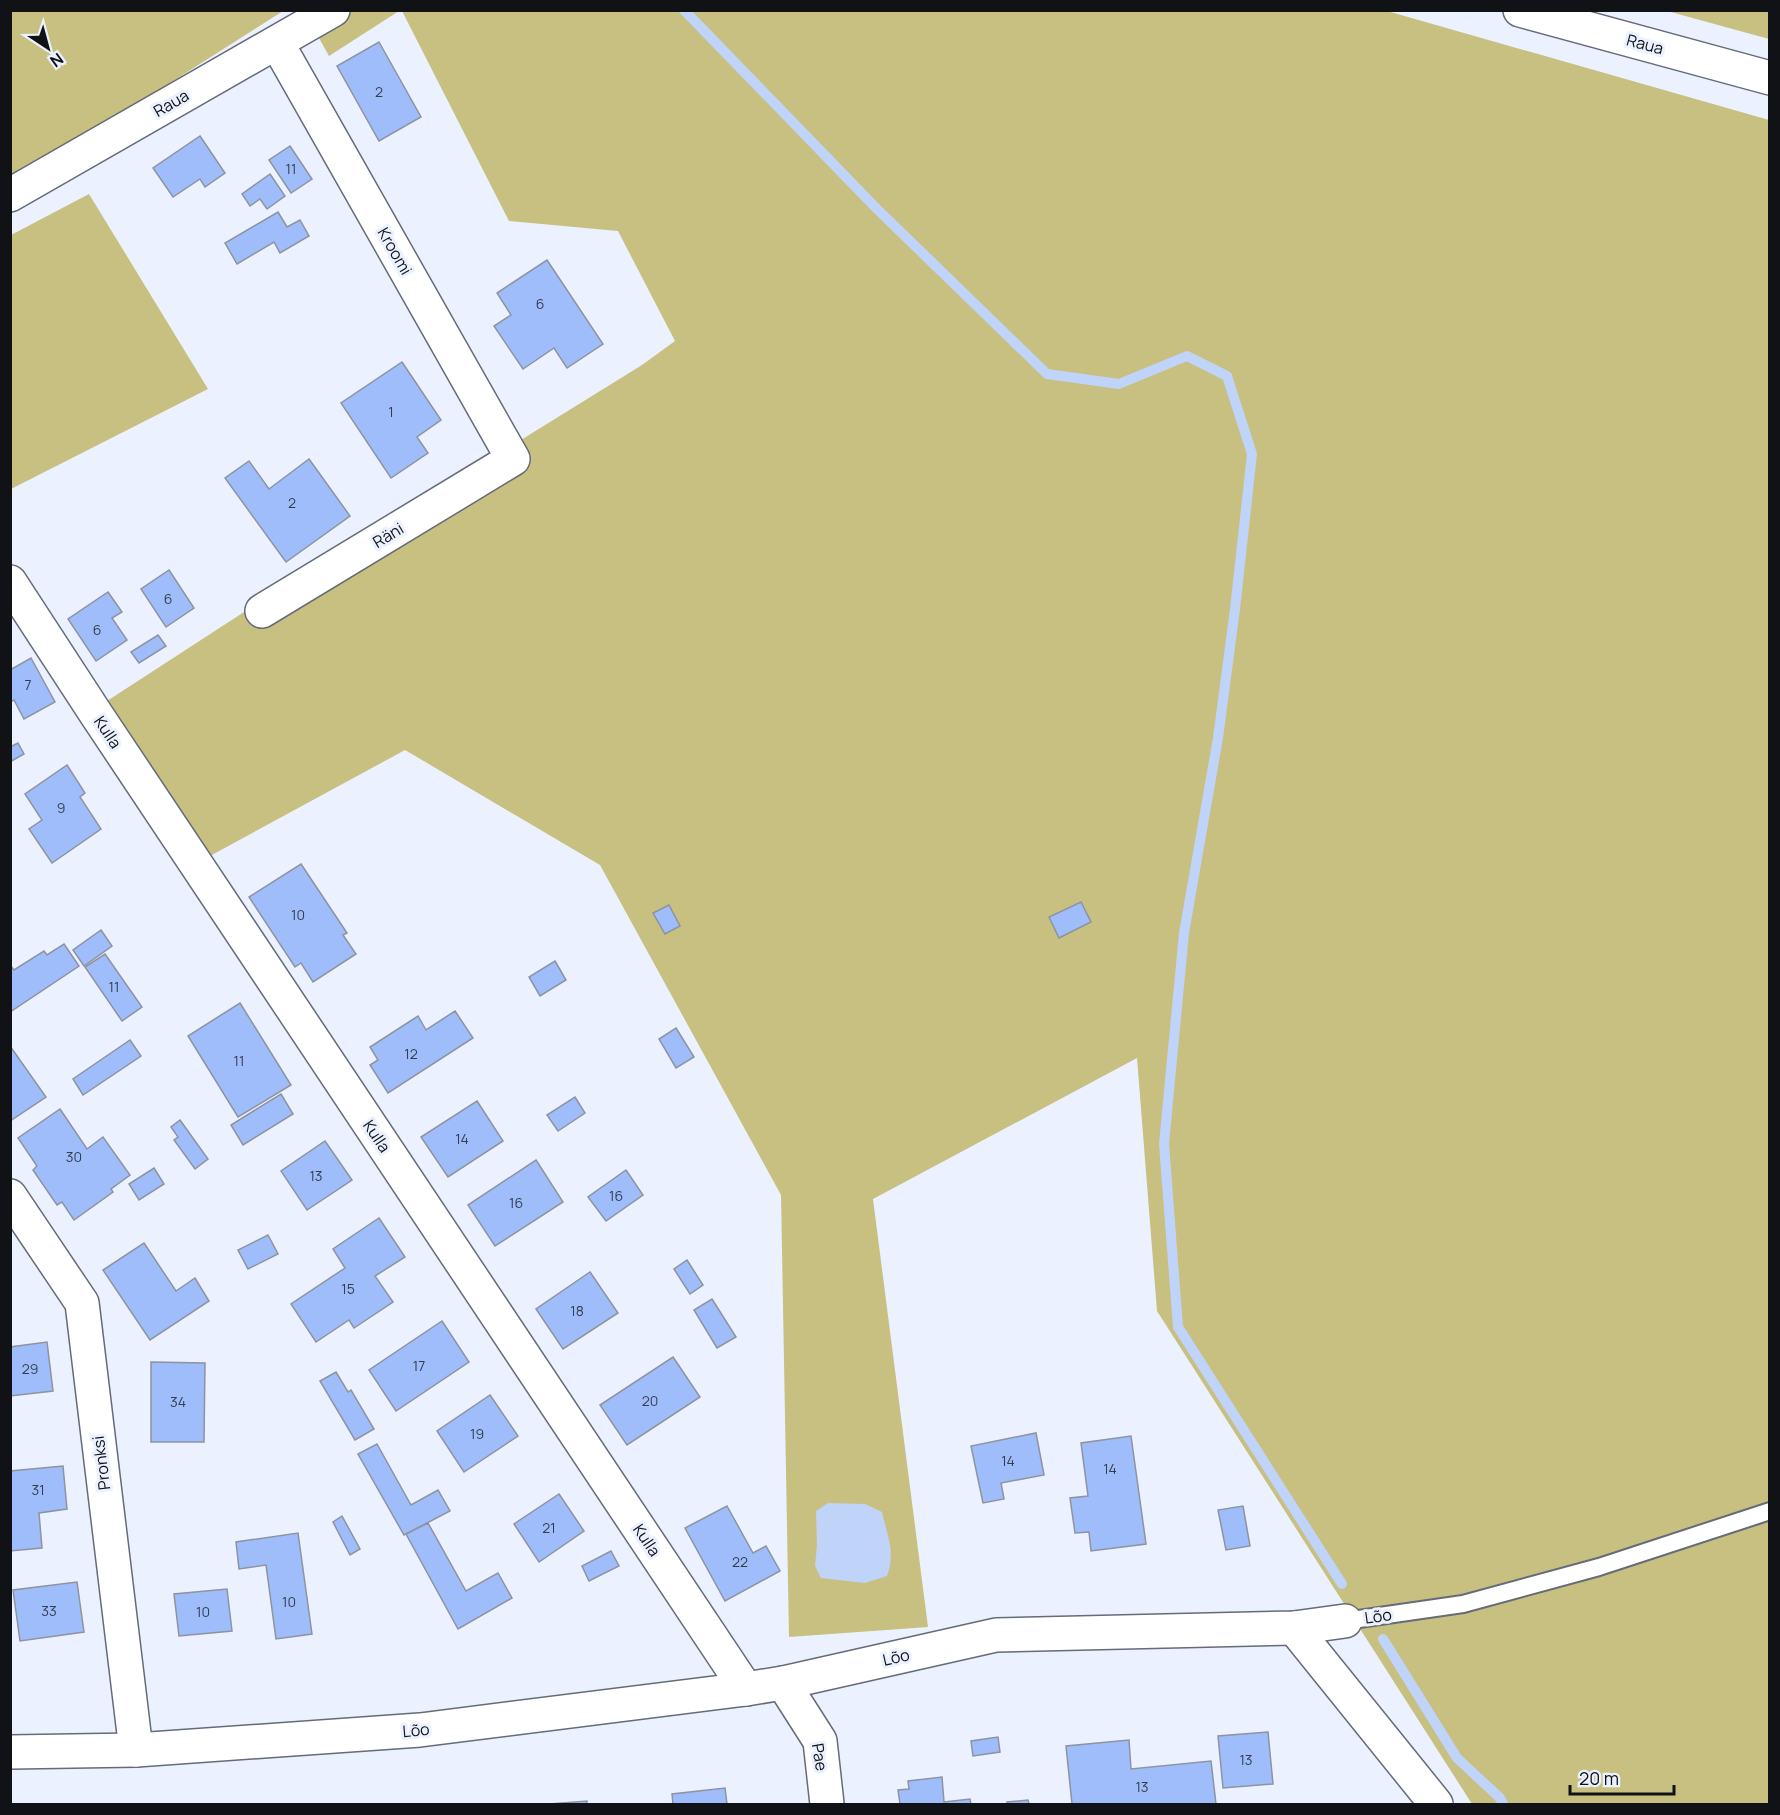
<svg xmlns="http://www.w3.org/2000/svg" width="1780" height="1815" font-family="Manrope,sans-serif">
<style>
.green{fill:#c7c080}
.water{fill:#c0d3f8}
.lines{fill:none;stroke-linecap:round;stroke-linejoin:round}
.stream{stroke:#c0d3f8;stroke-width:10}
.building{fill:#9fbdfa;stroke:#8d939f;stroke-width:1.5}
.service-casing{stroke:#656b77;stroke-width:20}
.minor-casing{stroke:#656b77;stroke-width:36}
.service{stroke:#fff;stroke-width:16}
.minor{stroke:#fff;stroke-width:33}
.labels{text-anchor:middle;stroke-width:6;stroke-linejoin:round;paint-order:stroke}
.number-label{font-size:14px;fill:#343d4f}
.street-label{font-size:16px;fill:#101216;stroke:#ebf1ff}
</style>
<rect width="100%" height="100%" fill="#ebf1ff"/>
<g class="green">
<polygon points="11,11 283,11 11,184"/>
<polygon points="304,11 399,11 329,56"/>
<polygon points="402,11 1387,11 1769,120 1769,1804 1472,1804 1157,1311 1137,1058 873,1199 928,1627 789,1637 781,1195 600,865 405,750 210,856 107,701 267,597 642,365 675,341 618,231 509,221"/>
<polygon points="1667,11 1769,11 1769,39"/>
<polygon points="89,194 208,389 11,489 11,235"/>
</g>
<path class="water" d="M828 1503 865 1504 882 1512C887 1536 896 1551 887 1576L865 1583 821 1578 815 1566 817 1545 816 1511Z"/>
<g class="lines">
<g class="stream">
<polyline points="684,10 876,208 1047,374 1119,384 1187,356 1227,376 1252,454 1235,609 1218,738 1184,933 1164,1144 1178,1327 1342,1584"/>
<polyline points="1383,1639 1457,1758 1500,1798 1503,1804"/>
</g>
</g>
<g class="building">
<polygon points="379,42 421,117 379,141 337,66"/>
<polygon points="200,136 225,173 205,187 200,179 173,197 153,168"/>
<polygon points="290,146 312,179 291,193 269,160"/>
<polygon points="270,174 285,196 267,209 260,199 250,206 242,194"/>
<polygon points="278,212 287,227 300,220 309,236 280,253 274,242 237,264 225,243"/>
<polygon points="547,260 603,344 567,368 554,348 523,369 494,326 511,315 497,293"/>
<polygon points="402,362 441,420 417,437 428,453 391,478 341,403"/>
<polygon points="309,459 350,516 286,562 225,478 249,461 269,489"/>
<polygon points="169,570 194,608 166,627 141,589"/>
<polygon points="108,592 122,612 112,618 127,640 96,661 68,619"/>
<polygon points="158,635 166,646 139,663 131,652"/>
<polygon points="31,658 55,702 24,719 14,700 10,702 10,670"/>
<polygon points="18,743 24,754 10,762 10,747"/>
<polygon points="67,765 85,793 80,797 101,829 52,863 29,829 42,820 25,794"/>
<polygon points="301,864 347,933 343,935 356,954 313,982 301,963 295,967 249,897"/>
<polygon points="1081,902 1091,922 1059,938 1049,917"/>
<polygon points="669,905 680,926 665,934 653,913"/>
<polygon points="101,930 112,946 84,966 73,950"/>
<polygon points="64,944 79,966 10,1012 10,965 14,970 44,951 47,955"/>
<polygon points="105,954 142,1007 122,1021 85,967"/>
<polygon points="555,961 566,980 540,996 529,977"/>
<polygon points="240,1003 291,1085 238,1117 188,1036"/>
<polygon points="455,1011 473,1038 388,1093 370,1065 378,1060 370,1047 418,1016 426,1030"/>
<polygon points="676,1028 694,1057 676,1068 659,1039"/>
<polygon points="130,1040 141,1056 83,1095 73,1079"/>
<polygon points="10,1046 46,1097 10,1121"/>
<polygon points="281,1094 293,1114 243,1145 231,1125"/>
<polygon points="575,1097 585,1113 558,1131 547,1115"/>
<polygon points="477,1101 503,1141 448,1177 421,1137"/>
<polygon points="60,1109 87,1149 103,1137 130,1175 111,1189 113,1192 74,1220 62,1202 57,1205 33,1170 37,1166 18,1138"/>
<polygon points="180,1120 208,1159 195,1169 174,1140 178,1137 171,1127"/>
<polygon points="325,1141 352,1180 307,1210 281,1171"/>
<polygon points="536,1160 563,1202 495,1246 468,1205"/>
<polygon points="154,1168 164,1184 139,1200 129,1184"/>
<polygon points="626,1170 643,1195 606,1221 588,1197"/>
<polygon points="379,1218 405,1257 375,1276 393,1302 354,1328 349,1320 316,1342 291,1304 345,1268 333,1249"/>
<polygon points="268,1235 278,1254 248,1269 238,1250"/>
<polygon points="144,1243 176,1291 195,1278 209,1301 150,1340 103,1270"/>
<polygon points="687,1260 703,1285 690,1294 674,1269"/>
<polygon points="590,1272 618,1313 563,1349 536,1309"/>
<polygon points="712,1299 736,1337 717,1348 694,1310"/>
<polygon points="442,1321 469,1362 396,1411 369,1370"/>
<polygon points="47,1342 53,1391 10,1396 10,1347"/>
<polygon points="673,1357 700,1397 627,1445 600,1405"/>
<polygon points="151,1362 205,1363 204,1442 151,1442"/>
<polygon points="336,1372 348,1392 351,1390 374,1429 355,1440 320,1381"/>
<polygon points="490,1395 518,1436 464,1472 437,1431"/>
<polygon points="1036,1433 1044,1475 1001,1483 1004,1499 983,1503 971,1446"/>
<polygon points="1131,1436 1146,1544 1091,1551 1089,1532 1075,1533 1070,1498 1088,1496 1081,1443"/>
<polygon points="377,1444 411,1505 438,1490 450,1511 404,1535 358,1454"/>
<polygon points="63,1466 67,1509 39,1513 42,1548 10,1551 10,1471"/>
<polygon points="559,1494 584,1531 539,1562 514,1524"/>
<polygon points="727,1506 753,1553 766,1546 780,1571 725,1601 685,1528"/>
<polygon points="1243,1506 1250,1546 1226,1550 1218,1510"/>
<polygon points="342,1516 360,1549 350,1555 333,1522"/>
<polygon points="428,1523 466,1591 498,1573 512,1598 458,1629 406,1534"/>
<polygon points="298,1533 312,1634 276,1639 266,1565 239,1569 236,1542"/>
<polygon points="611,1551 619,1566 589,1581 582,1566"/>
<polygon points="77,1582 84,1632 20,1641 13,1590"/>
<polygon points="227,1589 232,1631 179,1636 174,1594"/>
<polygon points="1268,1732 1273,1784 1223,1788 1218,1736"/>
<polygon points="998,1737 1000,1752 973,1756 971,1741"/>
<polygon points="1129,1740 1131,1769 1211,1761 1216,1804 1072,1804 1066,1746"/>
<polygon points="942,1777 944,1802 970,1799 971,1804 900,1804 898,1790 909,1789 908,1781"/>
<polygon points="725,1788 727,1804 673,1804 672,1794"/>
<polygon points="1028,1800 1029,1804 1007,1804 1007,1802"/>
<polygon points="587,1801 587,1804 549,1804"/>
</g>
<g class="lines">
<g class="service-casing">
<polyline id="service" points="1345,1621 1463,1604 1599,1567 1770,1511"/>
</g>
<g class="minor-casing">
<g id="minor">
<polyline points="1520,10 1770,78"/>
<polyline points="10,195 333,10"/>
<polyline points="10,582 96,714 746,1689"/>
<polyline points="262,611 513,459 277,43"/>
<polyline points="10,1196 82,1303 136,1750"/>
<polyline points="1294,1628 1436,1804"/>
<polyline points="783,1683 820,1741 827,1804"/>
<polyline points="10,1752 136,1750 420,1730 746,1689 783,1683 996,1635 1294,1628 1345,1621"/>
</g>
</g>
<use href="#service" class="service"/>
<use href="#minor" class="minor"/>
</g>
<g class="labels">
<g class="number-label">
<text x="379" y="97">2</text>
<text x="291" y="174">11</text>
<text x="540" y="309">6</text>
<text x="391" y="417">1</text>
<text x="292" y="508">2</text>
<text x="168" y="604">6</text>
<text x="97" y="635">6</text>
<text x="28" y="690">7</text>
<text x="61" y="813">9</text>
<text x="298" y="920">10</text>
<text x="114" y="992">11</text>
<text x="411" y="1059">12</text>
<text x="239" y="1066">11</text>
<text x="462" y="1144">14</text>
<text x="74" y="1162">30</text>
<text x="316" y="1181">13</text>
<text x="616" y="1201">16</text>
<text x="516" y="1208">16</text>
<text x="348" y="1294">15</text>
<text x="577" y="1316">18</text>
<text x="419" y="1371">17</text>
<text x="30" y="1374">29</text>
<text x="650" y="1406">20</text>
<text x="178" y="1407">34</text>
<text x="477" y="1439">19</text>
<text x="1008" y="1466">14</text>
<text x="1110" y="1474">14</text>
<text x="38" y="1495">31</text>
<text x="549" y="1533">21</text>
<text x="740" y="1567">22</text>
<text x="289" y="1607">10</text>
<text x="49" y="1616">33</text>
<text x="203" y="1617">10</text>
<text x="1246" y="1765">13</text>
<text x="1142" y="1792">13</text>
</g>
<g class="street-label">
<text transform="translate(1645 44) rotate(15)" y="6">Raua</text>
<text transform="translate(171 103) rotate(-30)" y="6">Raua</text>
<text transform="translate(395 251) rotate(60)" y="6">Kroomi</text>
<text transform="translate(388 535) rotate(-31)" y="6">Räni</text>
<text transform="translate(108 732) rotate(56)" y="6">Kulla</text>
<text transform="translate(377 1136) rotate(56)" y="6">Kulla</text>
<text transform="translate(101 1463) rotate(-97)" y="6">Pronksi</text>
<text transform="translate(647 1540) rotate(56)" y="6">Kulla</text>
<text transform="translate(1378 1616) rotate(-8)" y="6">Lõo</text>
<text transform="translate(896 1657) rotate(-13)" y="6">Lõo</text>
<text transform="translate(416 1730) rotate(-5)" y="6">Lõo</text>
<text transform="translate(820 1757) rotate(80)" y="6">Pae</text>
</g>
</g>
<rect width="1780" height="1815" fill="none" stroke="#101216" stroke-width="24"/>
<g transform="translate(48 48) rotate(144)" stroke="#ebf1ff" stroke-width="4.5" paint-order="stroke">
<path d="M0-4.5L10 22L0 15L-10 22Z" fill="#101216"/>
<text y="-9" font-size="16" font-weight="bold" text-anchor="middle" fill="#101216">N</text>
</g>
<path d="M1570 1785v9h104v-9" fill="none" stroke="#101216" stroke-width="3"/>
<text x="1579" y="1785" font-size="18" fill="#101216" stroke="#ebf1ff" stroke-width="4.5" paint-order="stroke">20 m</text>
</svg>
